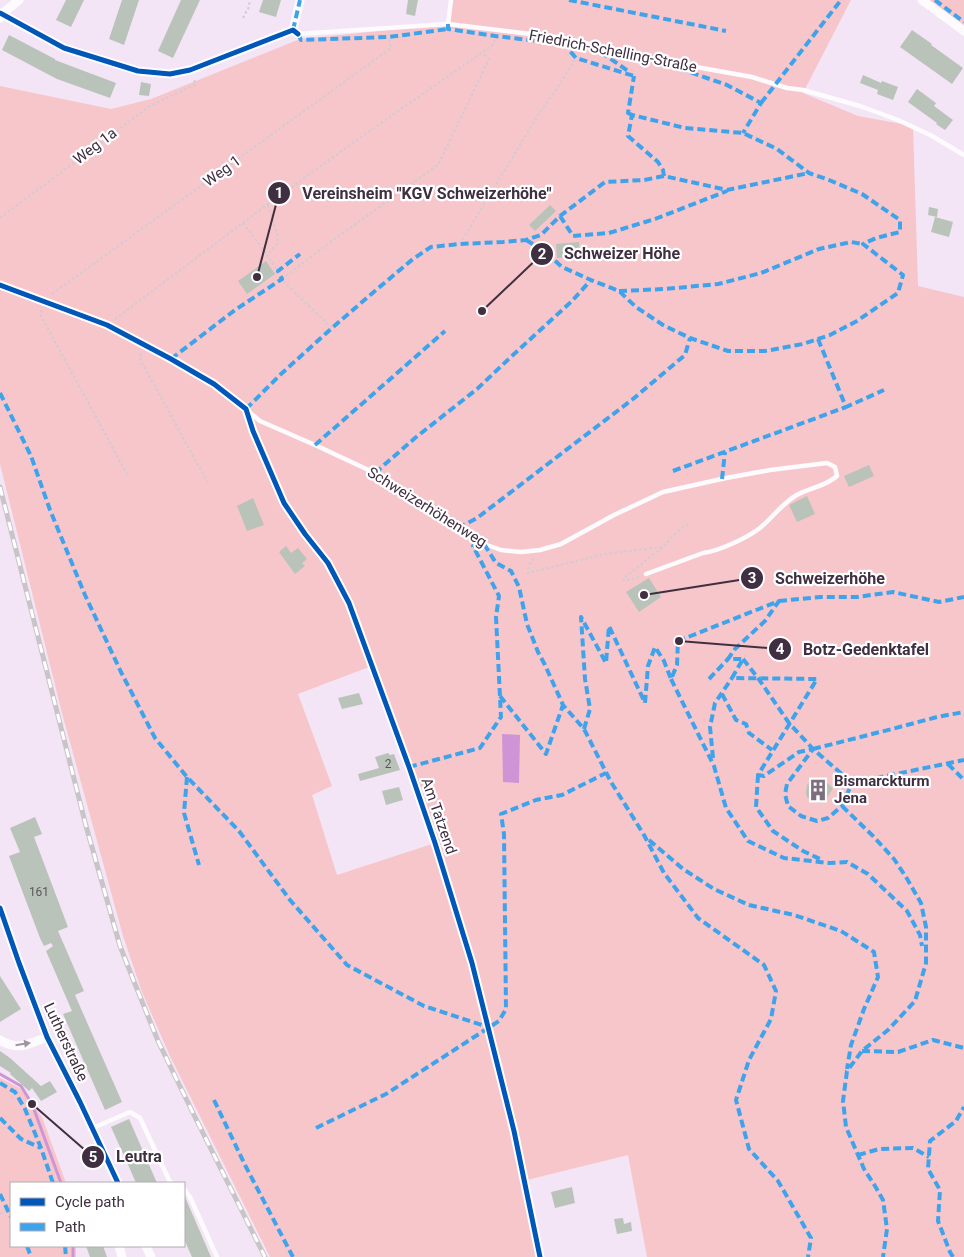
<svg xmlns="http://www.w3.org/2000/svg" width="964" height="1257" font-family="Roboto,sans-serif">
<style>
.green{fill:#f7c6cb}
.water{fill:#ce94d6}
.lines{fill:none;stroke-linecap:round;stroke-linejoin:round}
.stream{stroke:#ce94d6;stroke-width:3}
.building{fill:#b9c3b9}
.path{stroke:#d1cbd2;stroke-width:2;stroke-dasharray:2.5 2.5;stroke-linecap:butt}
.lane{stroke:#fdfbfe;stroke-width:4.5}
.street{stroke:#fdfbfe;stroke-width:9}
.rail-casing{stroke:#c8c4c8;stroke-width:5}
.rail{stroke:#fff;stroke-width:3;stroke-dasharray:9;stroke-linecap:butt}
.quiet{stroke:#3fa3ec;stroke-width:4;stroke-dasharray:8 4;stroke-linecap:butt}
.cycleway-casing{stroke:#fff;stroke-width:8}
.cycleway{stroke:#0057b8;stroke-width:5}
.oneway{fill:#9e95a0}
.labels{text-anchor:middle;stroke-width:4.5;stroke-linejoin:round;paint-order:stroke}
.number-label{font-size:12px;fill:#5e545f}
.street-label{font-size:15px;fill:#3f2f41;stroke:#fff}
.poi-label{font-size:15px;font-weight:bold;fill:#3f2f41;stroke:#fff;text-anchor:start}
.leader{fill:none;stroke:#3f2f41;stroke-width:2}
.callout-dot{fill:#3f2f41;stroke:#fff;stroke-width:2}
.mark-label{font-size:15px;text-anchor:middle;font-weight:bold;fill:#fff}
.callout-label{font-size:16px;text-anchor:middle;font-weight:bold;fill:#3f2f41;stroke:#fff;stroke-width:4.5;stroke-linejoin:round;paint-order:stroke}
</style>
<rect width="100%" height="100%" fill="#f3e5f5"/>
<g class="green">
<polygon points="451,0 851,0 803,93 858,116 913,126 918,286 964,297 964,1257 647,1257 628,1155 527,1180 475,961 376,665 328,563 324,566 346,604 369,667 298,694 332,786 312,795 337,875 432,844 468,961 512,1133 536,1257 270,1257 169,1054 142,992 123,936 62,713 0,464 0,86 111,109 151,99 300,39 448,24"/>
<polygon points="929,0 964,0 964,25"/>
<polygon points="0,1078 20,1088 42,1117 66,1183 11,1183 11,1246 76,1246 76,1257 0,1257"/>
</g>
<polygon class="water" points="502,734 520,735 519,783 503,782"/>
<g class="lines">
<g class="stream">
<polyline points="0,1074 21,1086 32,1104 61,1183"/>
<polyline points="73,1246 73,1257"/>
</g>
</g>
<g class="building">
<polygon points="66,0 84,0 71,27 56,20"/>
<polygon points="122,0 139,0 124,45 109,39"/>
<polygon points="181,0 200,0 173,58 158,51"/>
<polygon points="263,0 281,0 276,17 259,12"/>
<polygon points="408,0 418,0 415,16 406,14"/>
<polygon points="912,30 932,44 931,45 963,68 952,84 900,47"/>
<polygon points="9,35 55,59 55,60 116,83 110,98 57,79 2,50"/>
<polygon points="863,75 881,83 882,81 898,87 893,100 877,94 878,90 860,83"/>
<polygon points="141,82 151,84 149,96 139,95"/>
<polygon points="917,89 936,103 934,106 953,120 945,130 936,124 937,123 908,102"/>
<polygon points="550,205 556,211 535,231 529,225"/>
<polygon points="929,207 938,209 937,217 928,215"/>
<polygon points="935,217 953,222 949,237 931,232"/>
<polygon points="579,242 580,257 557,258 556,244"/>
<polygon points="266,261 275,274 247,294 238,281"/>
<polygon points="869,465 874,476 849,487 844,476"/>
<polygon points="807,496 815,514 797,522 789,505"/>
<polygon points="253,498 264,525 247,531 237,506"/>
<polygon points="286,546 291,553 298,548 307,559 302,563 305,566 295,574 279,552"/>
<polygon points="649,578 661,597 639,612 626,592"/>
<polygon points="359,693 363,704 342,709 338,698"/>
<polygon points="388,753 390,755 394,754 400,770 360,781 358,774 379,768 375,757"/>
<polygon points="816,779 824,780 833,788 827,798 821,803 813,802 807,797 806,793 807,785 812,780"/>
<polygon points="399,787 403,800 386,805 382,791"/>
<polygon points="35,817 42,834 34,837 68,927 58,931 84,991 75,995 122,1102 105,1110 63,1014 72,1011 46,951 53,946 51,943 44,946 40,938 9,856 20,852 10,828"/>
<polygon points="0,976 21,1009 0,1022"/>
<polygon points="0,1051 10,1058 41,1086 50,1081 57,1092 41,1101 32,1088 29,1091 10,1074 11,1073 0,1066"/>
<polygon points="129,1119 157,1183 136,1183 130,1169 111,1127"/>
<polygon points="572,1187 575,1203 555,1208 551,1192"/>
<polygon points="184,1195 185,1197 211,1257 192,1257 184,1239"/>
<polygon points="623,1218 624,1224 631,1222 632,1231 617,1234 614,1219"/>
<polygon points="86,1246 103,1246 107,1257 90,1257"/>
</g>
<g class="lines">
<g class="path">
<polyline points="243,18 246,12 248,10 250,0"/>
<polyline points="268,205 278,237 277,244 267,255 278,271"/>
<polyline points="0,218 150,106 196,84 194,80"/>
<polyline points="243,223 267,255"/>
<polyline points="460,244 538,115 558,87 576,58"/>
<polyline points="52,294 391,48 389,37"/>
<polyline points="42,310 40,314 128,476"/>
<polyline points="115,319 268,204 364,135 494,44 495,37"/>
<polyline points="332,328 285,283 282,279 329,243 438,165 489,59 482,53"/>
<polyline points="141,353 140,359 209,485"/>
<polyline points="533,558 528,568 528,573 605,554 663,547"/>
<polyline points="639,577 625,581 623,579 663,547 678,531 688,524"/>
<polyline points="0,1214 7,1210"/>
</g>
<g class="lane">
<polyline points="448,24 451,0"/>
<polyline points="298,34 448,24 564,38 657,60 752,77 787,88 803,90 860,106 898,120 932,136 964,155"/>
<path d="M248 411 260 421 315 445 375 473 484 544 501 550 521 552 540 550 561 544 614 515 663 492 726 478 770 470 827 463 835 467 837 476C825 487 808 488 795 496 781 505 772 518 760 528 747 538 719 551 703 553L646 574"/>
<polyline points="93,1128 130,1112 140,1118 170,1182 172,1183"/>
<polyline points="184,1189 190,1197 217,1257"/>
</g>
<g class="street">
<polyline points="922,0 964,31"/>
<polyline points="0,13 64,48 138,71 170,74 190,70 293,30 298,34"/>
<polyline points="0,18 2,14 19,0"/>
<polyline points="293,30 300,0"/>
<polyline points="0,285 107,325 171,359 214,384 246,409 253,431 284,503 305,534 328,563 349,603 409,767 435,843 472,963 514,1131 540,1257"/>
<polyline points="0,908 19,963 47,1037 80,1102 118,1183"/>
<path d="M0 1040C17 1051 30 1044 47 1037"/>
<polyline points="119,1246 122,1257"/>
<polyline points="146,1246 151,1257"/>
</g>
<g class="rail-casing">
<polyline id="rail" points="0,487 86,826 120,946 133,979 158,1041 194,1115 265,1257"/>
</g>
<use href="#rail" class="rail"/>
<g class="quiet">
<polyline points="569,0 726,31"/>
<polyline points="935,0 964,22"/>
<polyline points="448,24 448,29 495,36 564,44 576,58 634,76"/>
<polyline points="293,30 300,0"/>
<polyline points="298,34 301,40 389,37 448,29"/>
<polyline points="591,45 628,71"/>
<polyline points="657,60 672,66 727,85 761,103 743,133"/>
<polyline points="761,103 841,0"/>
<polyline points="632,115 628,113 634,76"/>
<polyline points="560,216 573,236 609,233 655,219 727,191"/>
<polyline points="526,240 543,250 562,267 591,280 619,291 636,307 663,325 690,338 728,351 765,351 803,344 830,335 857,321 898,293 903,275 863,244 876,238 900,232 900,220 862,194 829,180 809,173 777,149 743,133 685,128 632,115 628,136 658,162 663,170 664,176"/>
<polyline points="619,291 665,289 718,284 761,273 819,249 851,242 863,244"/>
<polyline points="818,339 846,407 884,390"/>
<polyline points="171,359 235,310 282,279 278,271 300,254"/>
<polyline points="0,393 31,456 50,510 85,595 121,672 155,738 187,777 239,831 290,900 347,965 424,1006 488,1027"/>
<polyline points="246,409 281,374 332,328 376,290 413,259 431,247 460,244 503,242 526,240 541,235 560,216 605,182 644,180 664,176 727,190 809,173"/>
<polyline points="315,445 445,331"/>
<polyline points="673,471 846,407"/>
<polyline points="375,473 415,438 477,389 513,355 572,301 591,280"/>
<polyline points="722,479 725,452"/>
<polyline points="458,528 477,518 633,399 685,355 690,338"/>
<polyline points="779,601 820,597 857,597 893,592 939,602 964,597"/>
<polyline points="743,659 758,678 789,723 813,749 852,783"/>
<polyline points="671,679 714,766 726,808 748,841 784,858 829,863 847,862 868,874 907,911 920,935 922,946"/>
<polyline points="709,679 728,659"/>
<polyline points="722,694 736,720 746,724 749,733 772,750"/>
<polyline points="500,696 546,754 563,705"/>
<polyline points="584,729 590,709 585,679 581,617 606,663 609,626 645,703 648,666 655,647 664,661 671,679 677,665 678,641 779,601 765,621 735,649 728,659 743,659 732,678 817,679 758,775 764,776 799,752 813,749 787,784 785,794 788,806 801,816 817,821 828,818 842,806 852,783"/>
<polyline points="813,749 892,729 937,717 964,712"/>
<polyline points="713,758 710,727 715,703 732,678"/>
<polyline points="948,764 964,780"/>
<polyline points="409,767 480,748 501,717 496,617 499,596 473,546 484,544 496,563 511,571 519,587 527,624 538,652 545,665 563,705 584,729 611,782 644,835 664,873 698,918 764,965 776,991 771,1019 749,1060 736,1100 749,1149 778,1181 811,1238 808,1257"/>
<polyline points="758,775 756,807 773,831 803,851 820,859"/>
<polyline points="187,777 184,813 199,865"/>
<polyline points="852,783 964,760"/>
<polyline points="842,806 873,836 894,859 906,877 921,903 926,927 926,963 915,1001 888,1030 862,1051 847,1071 843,1101 846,1127 864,1169 875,1186 883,1200 887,1229 883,1257"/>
<polyline points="649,840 683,869 714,889 749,905 794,915 841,931 874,952 878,977 864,1009 851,1045 847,1069"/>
<polyline points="862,1051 898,1052 933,1040 964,1048"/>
<polyline points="0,1083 15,1092 25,1109 41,1148 53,1183"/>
<polyline points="214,1100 245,1165 293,1257"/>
<polyline points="0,1118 21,1139 41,1148"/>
<polyline points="316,1128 386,1094 499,1021 506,1009 504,834 501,814 536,800 562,795 606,773"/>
<polyline points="858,1155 879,1149 913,1148 929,1157"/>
<polyline points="0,1194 11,1217"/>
<polyline points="27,1246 31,1257"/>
<polyline points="65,1246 66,1257"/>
<polyline points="953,1257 950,1252 938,1221 940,1190 928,1169 930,1141 956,1121 964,1107"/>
</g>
<g class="cycleway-casing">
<g id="cycleway">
<polyline points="0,13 64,48 138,71 170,74 190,70 293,30 298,34"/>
<polyline points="0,285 107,325 171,359 214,384 246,409 253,431 284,503 305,534 328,563 349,603 409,767 435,843 472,963 514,1131 540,1257"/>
<polyline points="0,908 19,963 47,1037 80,1102 118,1183"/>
</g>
</g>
<use href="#cycleway" class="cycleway"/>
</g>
<defs><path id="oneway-solid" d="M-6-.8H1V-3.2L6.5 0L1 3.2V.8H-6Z" transform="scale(1.25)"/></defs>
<use class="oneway" href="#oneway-solid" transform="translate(23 1044) rotate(-9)"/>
<defs>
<g id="building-bare" transform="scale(1.725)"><path d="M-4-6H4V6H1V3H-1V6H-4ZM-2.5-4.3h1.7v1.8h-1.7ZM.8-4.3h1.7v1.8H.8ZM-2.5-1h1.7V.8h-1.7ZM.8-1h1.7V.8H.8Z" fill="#7e6f80" stroke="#fff" stroke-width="2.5" paint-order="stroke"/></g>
</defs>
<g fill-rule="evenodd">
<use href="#building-bare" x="818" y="790"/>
</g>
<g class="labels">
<g class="number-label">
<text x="388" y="768">2</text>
<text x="39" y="896">161</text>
</g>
<g class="street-label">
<text transform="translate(613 51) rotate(11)" y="5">Friedrich-Schelling-Straße</text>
<text transform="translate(95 146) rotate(-37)" y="5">Weg 1a</text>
<text transform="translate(222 171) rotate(-36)" y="5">Weg 1</text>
<text transform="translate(427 507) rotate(32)" y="5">Schweizerhöhenweg</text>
<text transform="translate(439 816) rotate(71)" y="5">Am Tatzend</text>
<text transform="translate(66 1042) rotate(65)" y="5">Lutherstraße</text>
</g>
<g class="poi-label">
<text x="834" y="786">Bismarckturm<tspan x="834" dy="17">Jena</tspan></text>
</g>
</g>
<path class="leader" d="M257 277L279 193M482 311L542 254M644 595L752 578M679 641L780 649M32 1104L93 1157"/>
<g class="callout-dot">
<circle cx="257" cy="277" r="5"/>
<circle cx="482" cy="311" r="5"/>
<circle cx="644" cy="595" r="5"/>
<circle cx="679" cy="641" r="5"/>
<circle cx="32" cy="1104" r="5"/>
<circle cx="279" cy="193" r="12"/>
<circle cx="542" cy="254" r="12"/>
<circle cx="752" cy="578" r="12"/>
<circle cx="780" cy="649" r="12"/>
<circle cx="93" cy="1157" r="12"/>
</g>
<g class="mark-label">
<text x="279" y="198">1</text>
<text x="542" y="259">2</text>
<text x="752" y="583">3</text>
<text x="780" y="654">4</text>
<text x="93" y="1162">5</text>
</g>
<g class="callout-label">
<text x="427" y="199">Vereinsheim "KGV Schweizerhöhe"</text>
<text x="622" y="259">Schweizer Höhe</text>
<text x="830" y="584">Schweizerhöhe</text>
<text x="866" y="655">Botz-Gedenktafel</text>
<text x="139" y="1162">Leutra</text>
</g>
<rect x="10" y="1182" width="175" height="65" fill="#ffffff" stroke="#b2acb3"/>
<rect x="20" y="1198" width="25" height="8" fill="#0057b8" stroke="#b2acb3"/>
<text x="55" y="1207" font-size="15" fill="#3f2f41">Cycle path</text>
<rect x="20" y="1223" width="25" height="8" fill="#3fa3ec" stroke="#b2acb3"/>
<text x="55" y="1232" font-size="15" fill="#3f2f41">Path</text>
</svg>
